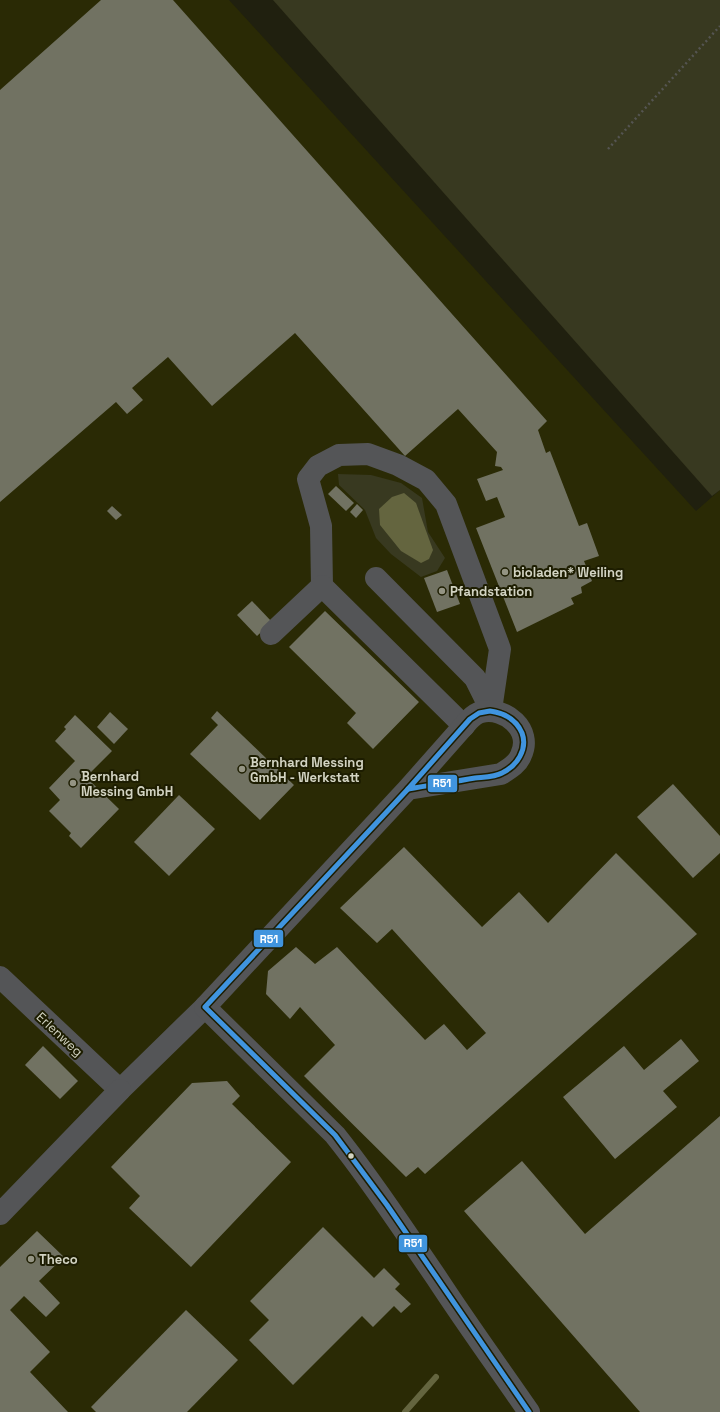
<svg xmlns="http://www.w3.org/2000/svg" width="720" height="1412" font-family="'Space Grotesk',sans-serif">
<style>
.built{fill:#2a2a05}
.green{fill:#383920}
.water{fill:#64653f}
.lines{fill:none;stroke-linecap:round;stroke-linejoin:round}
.stream{stroke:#64653f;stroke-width:6}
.building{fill:#717262}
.path{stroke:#555552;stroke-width:2.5;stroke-dasharray:2 3;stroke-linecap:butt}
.minor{stroke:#545557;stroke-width:22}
.bus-1-casing{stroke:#1d1d01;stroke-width:8}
.bus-1{stroke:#4094de;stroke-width:5}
.poi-dot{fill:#949483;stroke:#1d1d01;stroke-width:1.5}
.bus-dot{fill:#d2d3c2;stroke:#1d1d01;stroke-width:1.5}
.labels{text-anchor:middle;stroke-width:4;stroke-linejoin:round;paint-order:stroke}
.poi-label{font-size:13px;font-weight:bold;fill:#d2d3c2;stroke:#1d1d01;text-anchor:start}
.street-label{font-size:13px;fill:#d2d3c2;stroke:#1d1d01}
.line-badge{stroke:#1d1d01;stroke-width:1.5}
.badge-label{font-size:11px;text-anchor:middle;font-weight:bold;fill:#fff}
</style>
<rect width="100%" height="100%" fill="#20200f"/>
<polygon class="built" points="0,0 229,0 696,511 720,490 720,1412 0,1412"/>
<g class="green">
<polygon points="273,0 720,0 720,490 712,496"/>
<polygon points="338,474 371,475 401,483 422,498 428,532 445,558 437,571 421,577 391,554 376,538 365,510 339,485"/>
</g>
<polygon class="water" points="404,493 416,503 433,550 429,559 421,563 401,551 380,525 379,509 392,497"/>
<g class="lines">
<polyline class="stream" points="405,1412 436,1377"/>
</g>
<g class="building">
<polygon points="101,0 173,0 547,421 538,430 546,453 550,451 579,526 587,523 599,556 584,561 592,581 581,587 582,593 571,598 574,604 517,632 476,528 505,517 497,497 486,501 477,479 503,470 501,467 495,466 497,452 458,409 405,456 295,333 212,406 168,357 132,388 143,400 127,414 116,402 0,502 0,90"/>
<polygon points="336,486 354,503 346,511 328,494"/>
<polygon points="357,504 363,510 356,518 350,512"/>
<polygon points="112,506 122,515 116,520 107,511"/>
<polygon points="447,570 460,604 437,612 424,578"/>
<polygon points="252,601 272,622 257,636 237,615"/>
<polygon points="325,611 419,702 373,749 347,723 356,713 289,647"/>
<polygon points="217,711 294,785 260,820 190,754 218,725 211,718"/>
<polygon points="110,712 128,729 114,744 97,727"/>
<polygon points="75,715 112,751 86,777 119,809 81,848 69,836 71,833 49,811 60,800 49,788 75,761 55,741 66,729 64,727"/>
<polygon points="673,784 720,836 720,853 693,878 637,817"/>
<polygon points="179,795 215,829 169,876 134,842"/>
<polygon points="404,847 482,927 519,892 548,923 616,853 697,934 425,1174 418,1167 406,1177 304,1076 335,1045 300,1007 290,1019 266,994 268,971 296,947 315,964 337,947 425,1040 444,1024 467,1050 486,1033 392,929 377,943 340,908"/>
<polygon points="681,1039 699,1061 663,1091 677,1107 615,1159 563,1097 624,1046 644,1070"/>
<polygon points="43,1046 78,1081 60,1099 25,1065"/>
<polygon points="227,1081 240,1096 232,1104 291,1162 191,1267 129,1208 140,1196 111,1167 192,1083"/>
<polygon points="720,1116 720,1412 640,1412 464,1211 522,1161 585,1234"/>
<polygon points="323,1227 374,1278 384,1268 400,1284 395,1289 411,1304 401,1313 394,1306 373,1327 362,1316 293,1385 249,1340 269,1320 250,1301"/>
<polygon points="37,1231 64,1257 39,1281 60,1303 46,1317 24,1296 10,1310 50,1352 30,1372 68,1412 0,1412 0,1267"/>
<polygon points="186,1310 238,1360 187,1412 96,1412 91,1407"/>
</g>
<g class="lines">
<polyline class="path" points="608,149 720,26"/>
<g class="minor">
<polyline points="322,586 321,526 308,479 318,466 339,455 368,454 398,465 426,480 446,504 500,649 491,710 475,678 376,578"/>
<polyline points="271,634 322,586 464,726"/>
<path d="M0 977 120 1090 205 1007 408 789 469 720C472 717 477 713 481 712 505 706 533 730 521 755 518 764 509 769 501 774L408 789"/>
<path d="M205 1007 335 1135C372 1181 403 1229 436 1277 466 1323 498 1367 529 1412"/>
<polyline points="0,1214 120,1090"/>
</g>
<g class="bus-1-casing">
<g id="bus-1">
<path d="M490 711C504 713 516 719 522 733 528 749 517 766 502 773 495 777 484 777 475 778 453 782 430 785 408 789L470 719 479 713Z"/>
<polyline points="408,789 205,1007 335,1135 387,1205 529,1412"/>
</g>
</g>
<use href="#bus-1" class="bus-1"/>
</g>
<g class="poi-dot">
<circle cx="505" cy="572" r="4"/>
<circle cx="442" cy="591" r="4"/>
<circle cx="242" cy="769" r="4"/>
<circle cx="73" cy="783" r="4"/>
<circle cx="31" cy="1259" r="4"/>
</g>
<circle class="bus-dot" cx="351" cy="1156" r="3.5"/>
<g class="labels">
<g class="poi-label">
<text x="513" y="577">bioladen* Weiling</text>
<text x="450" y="596">Pfandstation</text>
<text x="250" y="767">Bernhard Messing<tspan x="250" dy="15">GmbH - Werkstatt</tspan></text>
<text x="81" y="781">Bernhard<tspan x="81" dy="15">Messing GmbH</tspan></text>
<text x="39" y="1264">Theco</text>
</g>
<g class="street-label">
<text transform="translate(60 1034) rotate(43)" y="5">Erlenweg</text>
</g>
</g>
<g class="line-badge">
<rect x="427" y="774" width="31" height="19" rx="4" fill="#4094de"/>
<rect x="253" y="929" width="31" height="19" rx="4" fill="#4094de"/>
<rect x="398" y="1234" width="30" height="19" rx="4" fill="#4094de"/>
</g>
<g class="badge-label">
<text x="442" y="787">R51</text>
<text x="269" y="943">R51</text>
<text x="413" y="1247">R51</text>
</g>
</svg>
